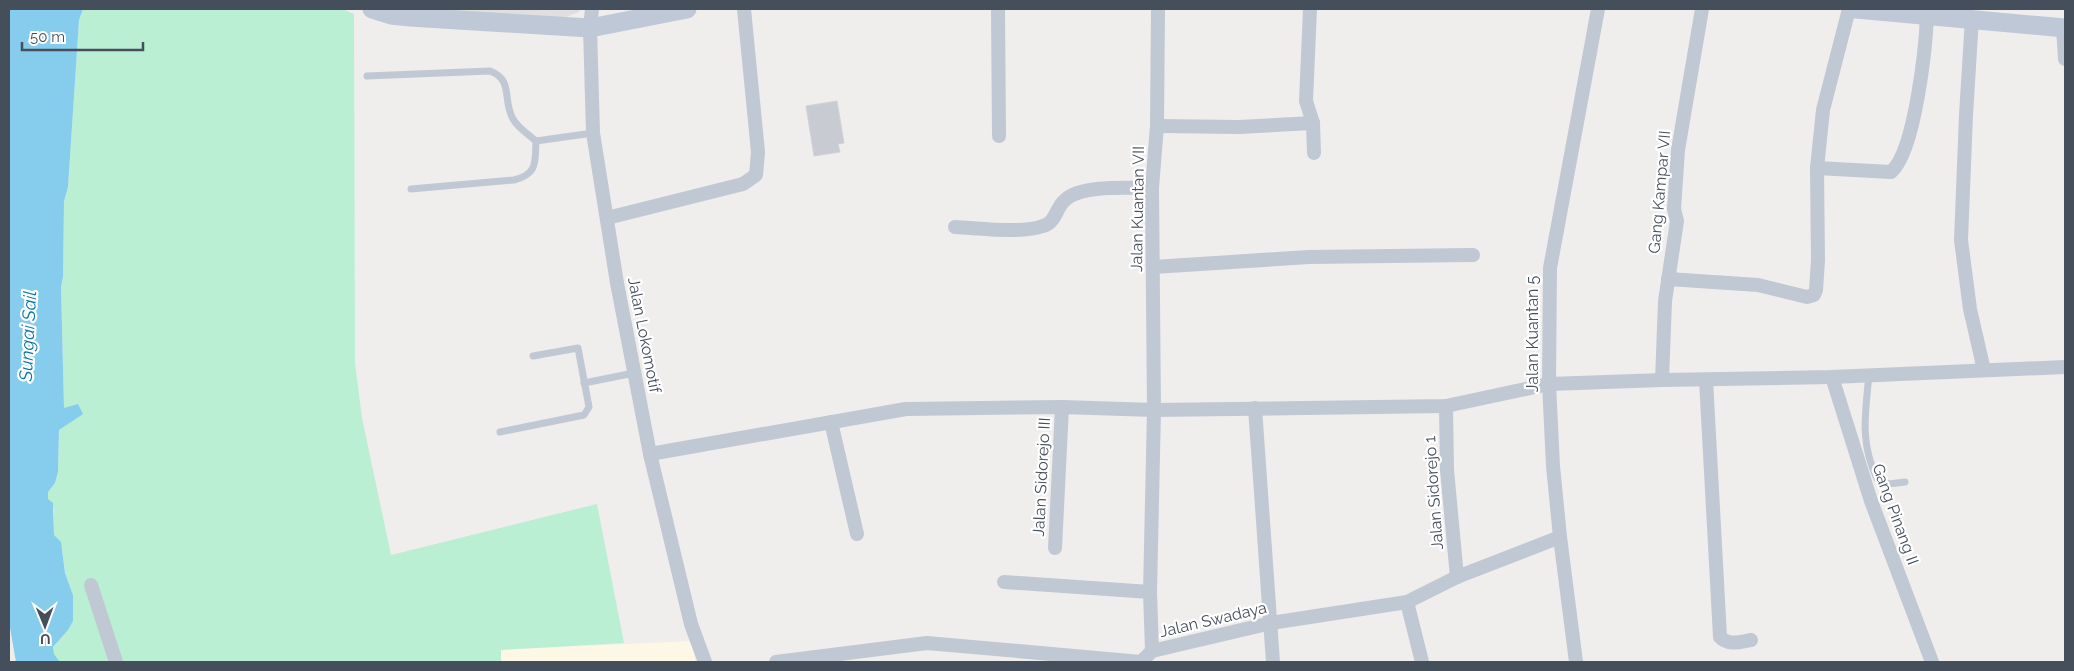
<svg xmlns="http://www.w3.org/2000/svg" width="2074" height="671" font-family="Raleway,sans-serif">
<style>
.commercial{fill:#fcf8e5}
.education{fill:#e1dedf}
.green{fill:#baefd4}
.water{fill:#86cced}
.building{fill:#c9cbd3;stroke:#d1d2d9}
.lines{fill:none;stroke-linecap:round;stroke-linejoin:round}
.lane{stroke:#c0c8d3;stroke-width:7}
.street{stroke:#c0c8d3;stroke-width:14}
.secondary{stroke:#bfc8d7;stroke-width:19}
.labels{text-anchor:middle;stroke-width:4.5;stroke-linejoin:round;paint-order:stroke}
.street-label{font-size:16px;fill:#454e5b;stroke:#fff}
.water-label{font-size:18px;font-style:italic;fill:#0976aa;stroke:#fff}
</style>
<rect width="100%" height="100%" fill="#f0eded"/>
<polygon class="commercial" points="691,641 696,662 501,662 500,650"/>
<polygon class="education" points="406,9 580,9 579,12 561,19"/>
<polygon class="green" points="83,9 343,9 354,14 355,363 362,418 391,555 597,504 624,643 501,650 501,662 60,662 54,654 53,647 68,630 73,621 73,595 65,573 62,549 54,535 54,508 48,499 48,492 55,483 58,472 59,430 64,408 61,287 63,277 64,201 68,187 79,20"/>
<polygon class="water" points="9,9 83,9 79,20 68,187 64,201 63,277 61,287 64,408 78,404 83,414 59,430 58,472 55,483 48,492 48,499 53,503 54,535 61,542 65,573 73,595 73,621 68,630 53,647 54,654 60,662 16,662 9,622"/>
<polygon class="building" points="837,101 844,143 838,144 840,152 814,156 806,106"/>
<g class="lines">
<g class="lane">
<path d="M367 76 490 71C514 80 502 100 513 119 518 128 528 134 536 141"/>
<path d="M411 189 514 180C538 174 535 162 536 141L593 133"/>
<path d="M1869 375C1865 415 1860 442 1877 479L1889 484 1905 482"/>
<polyline points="584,383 634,373"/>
<polyline points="500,432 584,415 589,407 578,348 533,356"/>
</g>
<g class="street">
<polyline points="592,9 590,28 593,133 617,283 650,454 691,624 705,662"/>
<polyline points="998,9 999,136"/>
<polyline points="1310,9 1306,101 1313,123 1314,153"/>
<polyline points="1972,18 1966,115 1961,240 1970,309 1984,370"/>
<polyline points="2063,27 2065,59"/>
<polyline points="1157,126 1239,127 1313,123"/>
<path d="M1817 168 1891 172C1915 152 1926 46 1927 14"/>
<polyline points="607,218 743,184 756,175 758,152 744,9"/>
<path d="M955 227C979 228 1021 234 1043 226 1056 222 1055 210 1064 201 1080 184 1130 188 1152 188"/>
<polyline points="1153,267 1309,257 1473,255"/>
<polyline points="1668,279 1758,285 1807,297 1814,295 1816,290 1818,260 1817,168 1823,110 1849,9"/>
<polyline points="1832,377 1871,501 1932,662"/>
<polyline points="1662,380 1665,301 1677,221 1674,209 1678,150 1702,9"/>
<path d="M1706 380 1720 637C1729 646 1740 642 1751 640"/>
<polyline points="1446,406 1447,470 1457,577"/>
<polyline points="1255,408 1273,662"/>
<polyline points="831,422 857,534"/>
<polyline points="650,454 906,409 1062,407 1154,410 1446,406 1549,384 1662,380 1832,377 2065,367"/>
<polyline points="1055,548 1062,407"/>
<polyline points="1004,582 1150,592"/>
<polyline points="91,585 116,662"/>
<polyline points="1407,602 1422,662"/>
<polyline points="1152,651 1150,592 1154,410 1152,188 1157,126 1158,9"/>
<polyline points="776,662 927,643 1141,662 1152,651 1271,623 1407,602 1457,577 1560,537"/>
<polyline points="1576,662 1560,537 1553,466 1549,384 1550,268 1598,9"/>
</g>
<g class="secondary">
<polyline points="372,9 391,15 410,17 590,28 687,9"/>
<polyline points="1856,9 2065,28"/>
</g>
</g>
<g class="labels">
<g class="street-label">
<text transform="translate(1659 192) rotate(-85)" y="6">Gang Kampar VII</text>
<text transform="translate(1137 209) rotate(-89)" y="6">Jalan Kuantan VII</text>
<text transform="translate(1532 334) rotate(-90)" y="6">Jalan Kuantan 5</text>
<text transform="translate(645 335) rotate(79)" y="6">Jalan Lokomotif</text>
<text transform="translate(1041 477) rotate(-87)" y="6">Jalan Sidorejo III</text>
<text transform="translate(1433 493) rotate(-94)" y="6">Jalan Sidorejo 1</text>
<text transform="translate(1896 514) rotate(70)" y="6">Gang Pinang II</text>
<text transform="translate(1213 619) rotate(-13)" y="6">Jalan Swadaya</text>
</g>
<g class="water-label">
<text transform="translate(28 336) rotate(-87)" y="6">Sungai Sail</text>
</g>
</g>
<rect width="2074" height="671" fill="none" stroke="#454e5b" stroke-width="20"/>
<g transform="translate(45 626) rotate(179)" stroke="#ffffff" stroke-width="4" paint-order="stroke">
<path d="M0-4L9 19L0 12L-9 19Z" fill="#454e5b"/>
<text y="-8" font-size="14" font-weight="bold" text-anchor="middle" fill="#454e5b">U</text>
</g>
<path d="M22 42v8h121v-8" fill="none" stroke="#454e5b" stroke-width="2.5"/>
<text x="30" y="42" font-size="15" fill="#454e5b" stroke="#ffffff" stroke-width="4" paint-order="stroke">50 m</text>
</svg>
